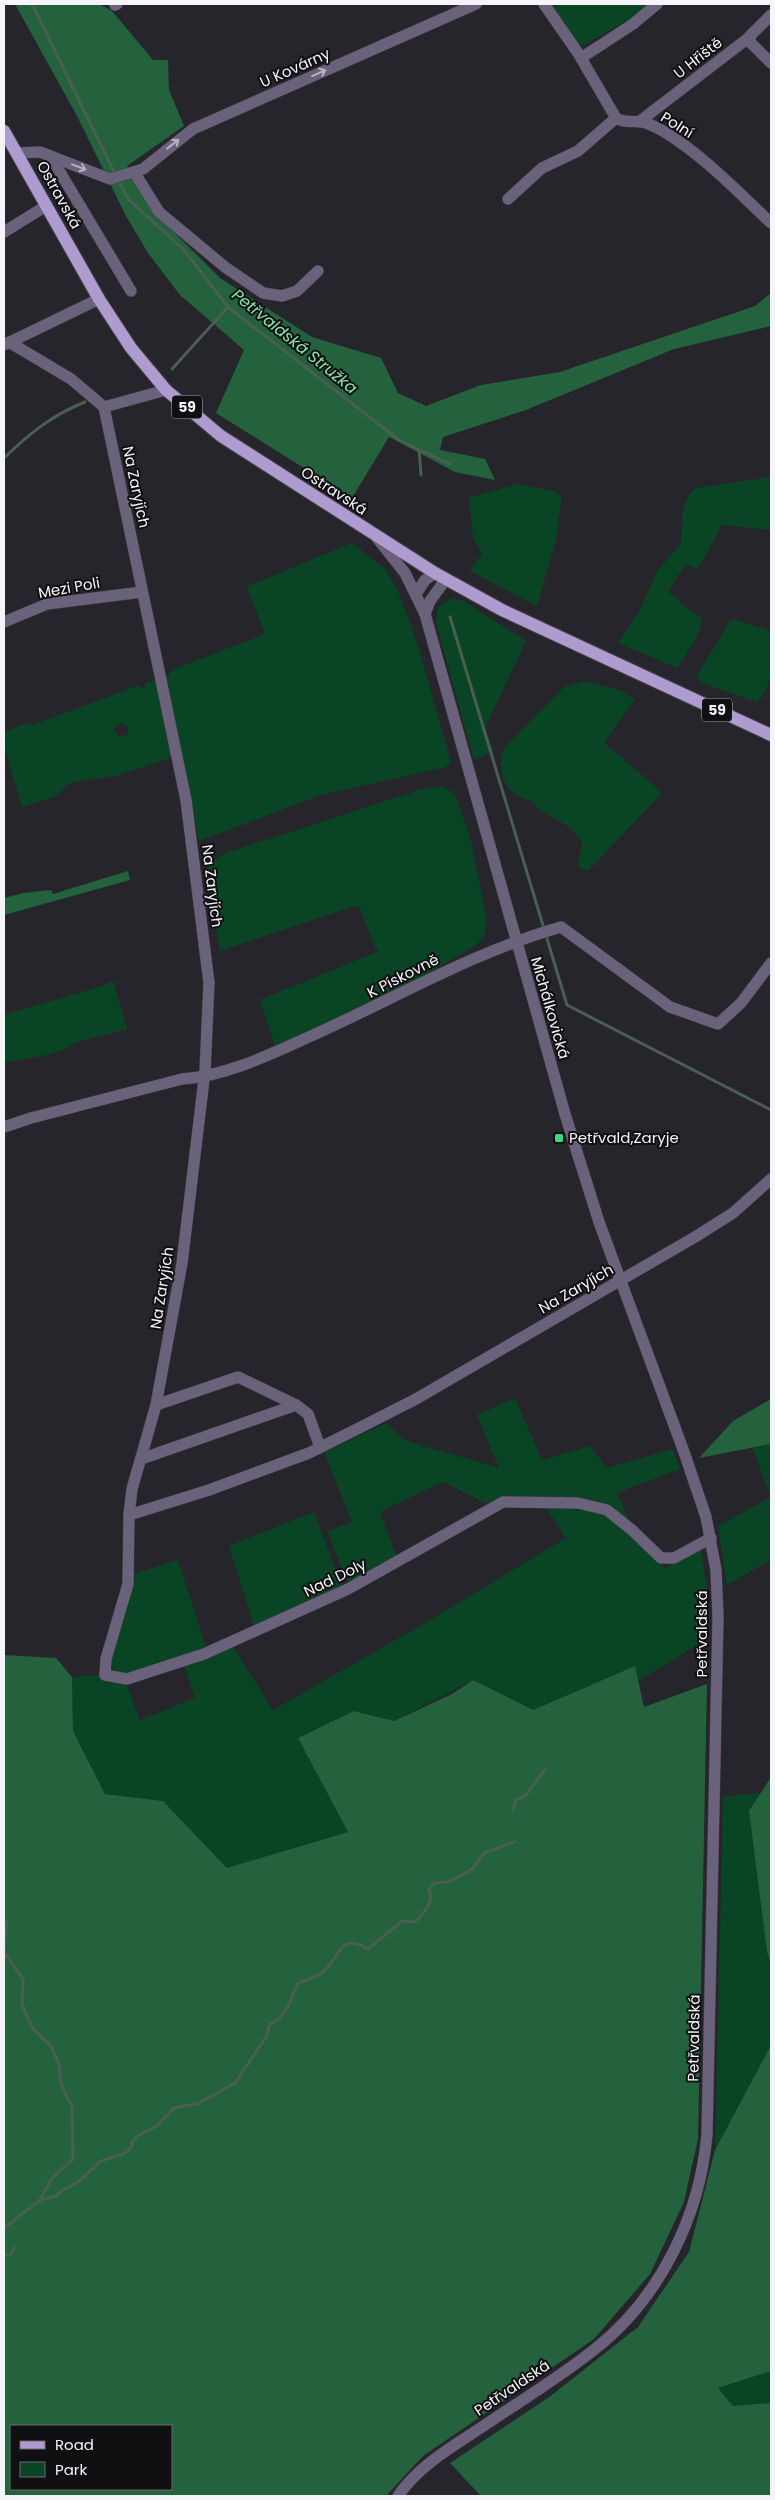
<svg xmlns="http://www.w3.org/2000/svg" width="775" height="2500" font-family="Poppins,sans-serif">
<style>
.green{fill:#094424;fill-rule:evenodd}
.forest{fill:#23623c;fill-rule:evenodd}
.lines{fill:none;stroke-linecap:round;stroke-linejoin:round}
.stream{stroke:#4a5f52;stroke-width:3}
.minor-casing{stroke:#444249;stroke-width:12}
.major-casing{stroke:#444249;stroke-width:14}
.minor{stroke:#6a627b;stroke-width:11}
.major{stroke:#ae9cd0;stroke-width:12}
.oneway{stroke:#b6b2c0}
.poi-dot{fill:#3ad87f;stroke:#100f12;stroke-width:2}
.labels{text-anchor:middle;stroke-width:4;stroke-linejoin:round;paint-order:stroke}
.shield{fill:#100f12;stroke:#b0afb4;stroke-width:1}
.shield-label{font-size:14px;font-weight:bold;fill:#f5f4f9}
.street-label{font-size:15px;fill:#f5f4f9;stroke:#100f12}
.poi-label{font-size:15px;fill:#f5f4f9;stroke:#100f12;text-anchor:start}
.water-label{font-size:16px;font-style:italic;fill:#8ce4a8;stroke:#100f12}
</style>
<rect width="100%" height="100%" fill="#27252c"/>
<g class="green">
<polygon points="547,4 651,4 630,19 580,47"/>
<path d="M771 477V530L722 525 698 569 685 565 669 590 670 594 680 600 679 603 701 617C705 628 684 659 677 668L618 643 640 610 657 571 681 544C683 525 678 502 696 488Z"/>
<path d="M517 484 554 491 562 497 556 540 537 606 470 571C473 563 479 560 482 553L473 538 469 498Z"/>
<polygon points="352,543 384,568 397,588 417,643 451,761 446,767 321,795 199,841 166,680 171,671 177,668 265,634 247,588 248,586"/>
<path d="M453 598 465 602 526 641 485 728 494 750 474 760 436 623C436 608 439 604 453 598Z"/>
<path d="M734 619 771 631C771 654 775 690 756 702L700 682 697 676 730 621Z"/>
<path d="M155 680 172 757 115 776 69 783 57 796 22 807 4 746V732L28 723 30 726 140 685 142 689 146 687 145 683ZM120 723 128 727V734L118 737 114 728Z"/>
<path d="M584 681 622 691 635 700 604 742 660 791 661 794 588 871 581 869 578 865 582 842 569 827 540 810 530 800C506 797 495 770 504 748L564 687Z"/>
<polygon points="442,786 450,791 457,799 471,840 487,920 484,937 475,946 394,993 276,1048 260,1000 379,951 375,947 360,908 355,906 220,951 207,872 209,864 225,853 420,790"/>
<path d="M111 981 114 983 127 1029 76 1042C62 1055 22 1059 4 1063V1015L102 986Z"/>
<polygon points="515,1398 542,1460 590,1446 607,1468 672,1449 680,1469 617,1493 629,1521 611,1506 587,1499 509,1496 485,1503 443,1482 380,1512 397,1557 348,1584 327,1531 352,1522 324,1452 386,1423 404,1440 499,1468 477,1415"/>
<polygon points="771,1444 771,1560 727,1585 718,1526 771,1497 752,1448"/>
<polygon points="545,1506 598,1512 624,1528 665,1568 701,1550 708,1594 709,1638 638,1681 635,1666 533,1710 473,1680 394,1721 354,1711 298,1738 348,1832 227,1868 163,1801 105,1794 73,1731 72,1677 99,1675 126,1683 140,1720 195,1698 184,1666 233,1647 273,1710 427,1622 566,1538"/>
<polygon points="314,1512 342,1586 254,1626 229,1546"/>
<polygon points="178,1560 206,1647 126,1676 115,1673 110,1661 133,1574"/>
<polygon points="761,1793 749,1811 767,1952 771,1964 771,2045 715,2150 723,1796"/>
<polygon points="771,2371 771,2403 733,2406 718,2388"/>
</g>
<g class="forest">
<polygon points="15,4 99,4 112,11 153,60 168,60 169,90 184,126 127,166 150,208 220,278 312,337 381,358 398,393 426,406 481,385 560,372 755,306 771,293 771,326 674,349 526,410 443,437 440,450 485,459 495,480 455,472 389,437 352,498 216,413 244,350 180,295 148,253 126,216 77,116"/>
<polygon points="128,871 130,880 4,915 4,898 23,893 51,890 53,894"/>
<polygon points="771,1399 771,1444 699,1458 733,1421"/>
<path d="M4 1655 56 1658 72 1677 73 1731 105 1794 163 1801 227 1868 348 1832 298 1738 354 1711 394 1721 452 1694 473 1680 533 1710 635 1666 644 1707 707 1684 698 2139 684 2202 650 2274 594 2339 423 2456 386 2496H4ZM171 2426V2489H11V2426Z"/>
<polygon points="771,1777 771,1964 767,1952 749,1811"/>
<polygon points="771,2045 771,2371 718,2388 733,2406 771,2403 771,2496 481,2496 450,2463 548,2398 638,2327 689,2252 715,2150"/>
</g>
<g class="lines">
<g class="stream">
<polyline points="32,4 115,174"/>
<polyline points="118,180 128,199 184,250 228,307 399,440 450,464"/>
<polyline points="172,369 228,307"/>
<polyline points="419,449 421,475"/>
<path d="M4 458C29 434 52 415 85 402"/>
<polyline points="450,617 567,1005 771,1110"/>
<polyline points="513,1810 516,1800 524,1797 545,1770"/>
<polyline points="4,1921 7,1923 4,1949"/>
<polyline points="4,1952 23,1979 22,2005 33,2029 51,2046 59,2064 61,2084 72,2107 73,2159 52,2178 40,2200 4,2228"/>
<path d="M40 2200 56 2196 64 2189 77 2183 101 2161 123 2154 131 2148 133 2141 139 2135 157 2126 174 2108 199 2103 235 2083 266 2037 270 2024C285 2019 292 1998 297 1984 305 1980 317 1977 323 1972 341 1957 338 1932 368 1949L402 1921 415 1922C425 1912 434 1903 429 1889L434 1883 447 1882 463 1875 473 1868 484 1853 514 1842"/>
<polyline points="4,2255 11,2255 14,2247"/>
</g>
<g class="minor-casing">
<g id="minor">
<path d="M544 4 578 53 616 118C626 124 632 120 642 122 649 123 657 128 663 131 703 155 737 191 771 223"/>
<polyline points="115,5 117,4"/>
<polyline points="747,39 771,63"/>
<polyline points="581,58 633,24 657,4"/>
<polyline points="640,121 747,39 771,15"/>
<polyline points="16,153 40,152 110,179 143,169 193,129 476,4"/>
<polyline points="51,157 131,291"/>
<polyline points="134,172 159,212 225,267 263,293 282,296 297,291 318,271"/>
<polyline points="508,199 542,168 578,151 616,118"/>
<polyline points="4,232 46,206"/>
<polyline points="9,342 71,379 104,407"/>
<polyline points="6,344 99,299"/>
<polyline points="166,390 104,407 186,800 209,983 205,1071 182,1263 156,1405 132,1489 129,1515 209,1490 309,1453 363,1426 416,1399 695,1237 733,1213 771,1179"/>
<path d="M377 538 405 573 425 614 565 1114 599 1222 684 1452 706 1517 716 1570 718 1617 707 2134C700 2216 660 2298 595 2349 560 2377 522 2400 485 2425 455 2445 419 2465 398 2496"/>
<polyline points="416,594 425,580 435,573"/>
<polyline points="425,614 430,601 446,579"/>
<polyline points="4,622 47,604 142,592"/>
<path d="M4 1127 31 1118 182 1079C227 1076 271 1054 311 1036 394 999 473 952 561 927L670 1007 718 1024 741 1003 771 963"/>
<polyline points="156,1405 238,1377 296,1405 308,1414 320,1447"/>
<polyline points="141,1459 296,1405"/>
<polyline points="129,1515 128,1584 106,1659 105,1675 127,1679 204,1654 348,1589 503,1502 578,1503 607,1510 632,1530 661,1558 674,1558 711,1538"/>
</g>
</g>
<g class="major-casing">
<polyline id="major" points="4,131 99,299 131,348 166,390 221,436 435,573 502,610 771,735"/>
</g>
<use href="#minor" class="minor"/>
<use href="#major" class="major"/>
</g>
<defs><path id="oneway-shaft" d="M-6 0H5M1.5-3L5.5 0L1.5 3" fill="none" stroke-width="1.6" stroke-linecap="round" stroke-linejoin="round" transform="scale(1.25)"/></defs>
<g class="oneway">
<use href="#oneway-shaft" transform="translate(319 73) rotate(-24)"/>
<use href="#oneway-shaft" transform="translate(173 144) rotate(-38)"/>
<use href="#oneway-shaft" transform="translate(79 167) rotate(21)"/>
</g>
<rect class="poi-dot" x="554" y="1133" width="10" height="10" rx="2.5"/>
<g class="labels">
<g class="shield">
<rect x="172" y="395.5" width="30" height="23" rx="4"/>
<rect x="702" y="698.5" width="30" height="23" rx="4"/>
</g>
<g class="shield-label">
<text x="187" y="412">59</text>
<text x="717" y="715">59</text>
</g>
<g class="street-label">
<text transform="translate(698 58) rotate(-38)" y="5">U Hřiště</text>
<text transform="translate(295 68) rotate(-24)" y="5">U Kovárny</text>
<text transform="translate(677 125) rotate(32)" y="5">Polní</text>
<text transform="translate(59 195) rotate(61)" y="5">Ostravská</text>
<text transform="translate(136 487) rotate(78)" y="5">Na Zaryjích</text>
<text transform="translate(334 491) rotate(33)" y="5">Ostravská</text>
<text transform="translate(69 588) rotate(-10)" y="5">Mezi Poli</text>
<text transform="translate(212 886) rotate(83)" y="5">Na Zaryjích</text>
<text transform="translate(403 976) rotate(-27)" y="5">K Pískovně</text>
<text transform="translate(550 1008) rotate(74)" y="5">Michálkovická</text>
<text transform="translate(162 1288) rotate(-81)" y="5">Na Zaryjích</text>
<text transform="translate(576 1289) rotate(-30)" y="5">Na Zaryjích</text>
<text transform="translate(335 1578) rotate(-26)" y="5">Nad Doly</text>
<text transform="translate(702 1634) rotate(-90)" y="5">Petřvaldská</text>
<text transform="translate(694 2038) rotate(-89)" y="5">Petřvaldská</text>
<text transform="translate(512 2388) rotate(-34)" y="5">Petřvaldská</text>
</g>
<g class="poi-label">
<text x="569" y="1143">Petřvald,Zaryje</text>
</g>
<g class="water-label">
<text transform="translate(295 341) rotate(39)" y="6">Petřvaldská Stružka</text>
</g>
</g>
<rect width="775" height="2500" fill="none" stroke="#f5f4f9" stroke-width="10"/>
<rect x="10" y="2425" width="162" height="65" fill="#100f12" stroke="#6c6b6e"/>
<rect x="20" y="2441" width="25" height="8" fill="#ae9cd0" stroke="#6c6b6e"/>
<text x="55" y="2450" font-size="15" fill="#f5f4f9">Road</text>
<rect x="20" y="2462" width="25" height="15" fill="#094424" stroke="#6c6b6e"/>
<text x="55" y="2475" font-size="15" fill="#f5f4f9">Park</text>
</svg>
